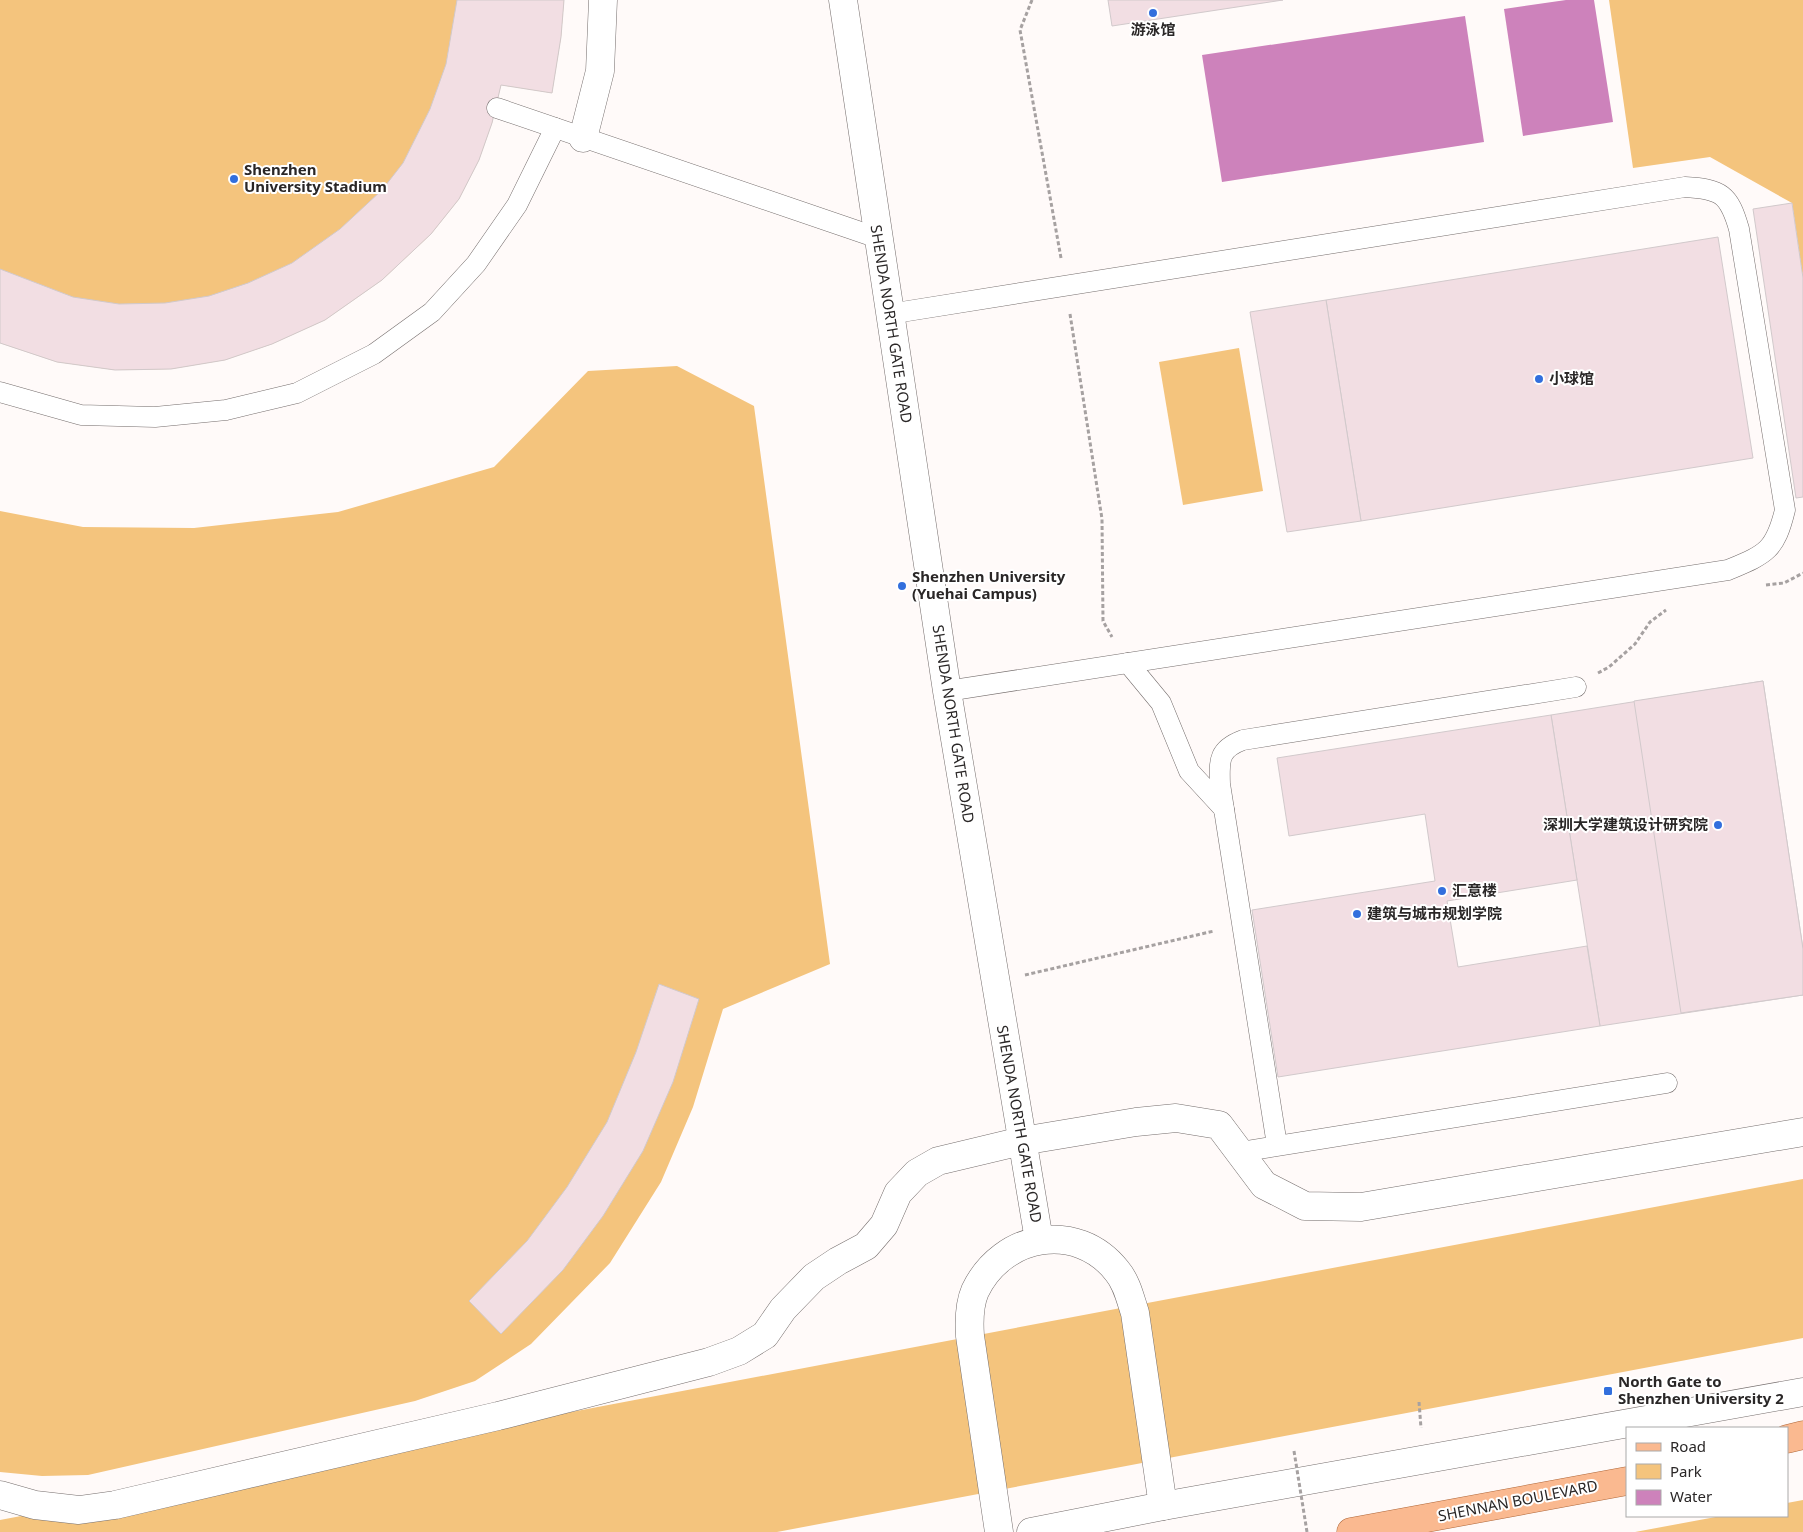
<svg xmlns="http://www.w3.org/2000/svg" width="1803" height="1532" font-family="'Noto Sans','Noto Sans SC',sans-serif">
<style>
.green{fill:#f4c47d}
.water{fill:#cd82bb}
.building{fill:#f2dee3;stroke:#d1c9cb}
.lines{fill:none;stroke-linecap:round;stroke-linejoin:round}
.lane-casing{stroke:#756e6d;stroke-width:21}
.street-casing{stroke:#756e6d;stroke-width:29}
.secondary-casing{stroke:#756e6d;stroke-width:29}
.primary-casing{stroke:#af683b;stroke-width:29}
.path{stroke:#a6a1a1;stroke-width:3;stroke-dasharray:4 2.5;stroke-linecap:butt}
.lane{stroke:#fff;stroke-width:20}
.street{stroke:#fff;stroke-width:28}
.secondary{stroke:#fff;stroke-width:28}
.primary{stroke:#fab990;stroke-width:28}
.path-bridge{stroke:#a6a1a1;stroke-width:3;stroke-dasharray:4 2.5;stroke-linecap:butt}
.poi-dot{fill:#326fdd;stroke:#fff;stroke-width:2}
.labels{text-anchor:middle;stroke-width:4;stroke-linejoin:round;paint-order:stroke}
.poi-label{font-size:15px;font-weight:bold;fill:#2a2727;stroke:#fff;text-anchor:start}
.street-label{font-size:15px;fill:#2a2727;stroke:#fff}
</style>
<rect width="100%" height="100%" fill="#fffaf9"/>
<g class="green">
<polygon points="0,0 564,0 561,37 552,93 501,85 492,123 479,160 459,199 431,234 382,280 325,320 272,344 225,360 171,369 115,370 57,362 0,343"/>
<polygon points="1609,0 1803,0 1803,278 1792,203 1710,157 1633,168"/>
<polygon points="1239,348 1263,491 1183,505 1159,362"/>
<polygon points="677,366 754,406 830,964 723,1009 693,1107 661,1182 610,1263 531,1344 475,1381 415,1401 88,1475 42,1476 0,1472 0,511 83,527 194,528 338,512 494,467 588,371"/>
<polygon points="1803,1179 1803,1338 777,1532 0,1532 0,1520"/>
<polygon points="1803,1500 1803,1532 1635,1532 1721,1516 1787,1516 1787,1503"/>
</g>
<g class="water">
<polygon points="1566,0 1594,0 1613,122 1523,136 1504,9"/>
<polygon points="1465,16 1484,142 1222,182 1202,55"/>
</g>
<g class="building">
<polygon points="457,0 564,0 561,37 552,93 501,85 492,123 479,160 459,199 431,234 382,280 325,320 272,344 225,360 171,369 115,370 57,362 0,343 0,269 73,297 119,304 165,303 209,296 248,283 292,263 340,229 382,190 403,163 430,109 446,64"/>
<polygon points="1108,0 1283,0 1112,26"/>
<polygon points="1792,203 1803,278 1803,497 1796,498 1753,209"/>
<polygon points="1718,237 1753,458 1361,521 1326,300"/>
<polygon points="1326,300 1361,521 1287,532 1250,312"/>
<polygon points="1763,681 1803,949 1803,995 1600,1026 1551,715"/>
<polygon points="1763,681 1803,949 1803,995 1681,1013 1634,701"/>
<polygon points="1551,715 1577,880 1447,901 1458,967 1587,946 1600,1026 1278,1077 1252,910 1435,881 1425,814 1289,836 1277,758"/>
<polygon points="659,984 699,999 673,1082 643,1151 603,1216 563,1270 501,1334 469,1301 527,1241 567,1187 607,1122 636,1052"/>
</g>
<g class="lines">
<g class="lane-casing">
<g id="lane">
<polyline points="497,108 878,238"/>
<path d="M889 314 1685 187C1721 189 1729 194 1739 229L1785 510C1775 551 1766 554 1728 570L947 691"/>
<polyline points="0,392 81,415 155,417 226,410 297,393 374,354 432,312 476,264 517,205 555,128"/>
<polyline points="1128,663 1161,703 1189,771 1224,809"/>
<path d="M1277 1145 1220 784C1219 759 1219 749 1243 740L1576 687"/>
<polyline points="1240,1152 1667,1083"/>
</g>
</g>
<g class="street-casing">
<g id="street">
<polyline points="843,0 947,691 1039,1240"/>
<polyline points="583,138 600,71 603,0"/>
<polyline points="0,1495 35,1505 79,1510 115,1505 498,1416 709,1362 739,1351 765,1335 783,1309 814,1277 838,1261 866,1246 884,1225 898,1193 917,1173 938,1161 1022,1141 1136,1122 1176,1118 1219,1125 1264,1185 1305,1206 1361,1207 1803,1132"/>
<path d="M999 1532 970 1336C969 1321 969 1305 975 1291 1002 1234 1077 1220 1117 1271 1127 1283 1130 1298 1135 1313L1163 1506"/>
</g>
</g>
<g class="secondary-casing">
<polyline id="secondary" points="1031,1532 1163,1506 1803,1392"/>
</g>
<g class="primary-casing">
<g id="primary">
<polyline points="1787,1439 1803,1435"/>
<polyline points="1351,1532 1627,1481"/>
</g>
</g>
<g class="path">
<polyline points="1032,0 1020,30 1061,258"/>
<polyline points="1070,314 1102,519 1103,621 1112,637"/>
<polyline points="1766,585 1784,583 1803,573"/>
<polyline points="1598,673 1609,667 1635,644 1650,622 1666,610"/>
<polyline points="1025,975 1214,931"/>
<polyline points="1419,1402 1421,1428"/>
</g>
<use href="#lane" class="lane"/>
<use href="#street" class="street"/>
<use href="#secondary" class="secondary"/>
<use href="#primary" class="primary"/>
<polyline class="path-bridge" points="1294,1451 1307,1532"/>
</g>
<g class="poi-dot">
<circle cx="1153" cy="13" r="5"/>
<circle cx="234" cy="179" r="5"/>
<circle cx="1539" cy="379" r="5"/>
<circle cx="902" cy="586" r="5"/>
<circle cx="1718" cy="825" r="5"/>
<circle cx="1442" cy="891" r="5"/>
<circle cx="1357" cy="914" r="5"/>
<rect x="1603" y="1386" width="10" height="10" rx="2.5"/>
</g>
<g class="labels">
<g class="poi-label">
<text x="1153" y="35" text-anchor="middle">游泳馆</text>
<text x="244" y="175">Shenzhen<tspan x="244" dy="17">University Stadium</tspan></text>
<text x="1549" y="384">小球馆</text>
<text x="912" y="582">Shenzhen University<tspan x="912" dy="17">(Yuehai Campus)</tspan></text>
<text x="1708" y="830" text-anchor="end">深圳大学建筑设计研究院</text>
<text x="1452" y="896">汇意楼</text>
<text x="1367" y="919">建筑与城市规划学院</text>
<text x="1618" y="1387">North Gate to<tspan x="1618" dy="17">Shenzhen University 2</tspan></text>
</g>
<g class="street-label">
<text transform="translate(891 324) rotate(81)" y="5">SHENDA NORTH GATE ROAD</text>
<text transform="translate(953 724) rotate(81)" y="5">SHENDA NORTH GATE ROAD</text>
<text transform="translate(1019 1124) rotate(80)" y="5">SHENDA NORTH GATE ROAD</text>
<text transform="translate(1518 1501) rotate(-11)" y="5">SHENNAN BOULEVARD</text>
</g>
</g>
<rect x="1626" y="1427" width="162" height="90" fill="#ffffff" stroke="#aaa9a9"/>
<rect x="1636" y="1443" width="25" height="8" fill="#fab990" stroke="#aaa9a9"/>
<text x="1670" y="1452" font-size="15" fill="#2a2727">Road</text>
<rect x="1636" y="1464" width="25" height="15" fill="#f4c47d" stroke="#aaa9a9"/>
<text x="1670" y="1477" font-size="15" fill="#2a2727">Park</text>
<rect x="1636" y="1490" width="25" height="15" fill="#cd82bb" stroke="#aaa9a9"/>
<text x="1670" y="1502" font-size="15" fill="#2a2727">Water</text>
</svg>
